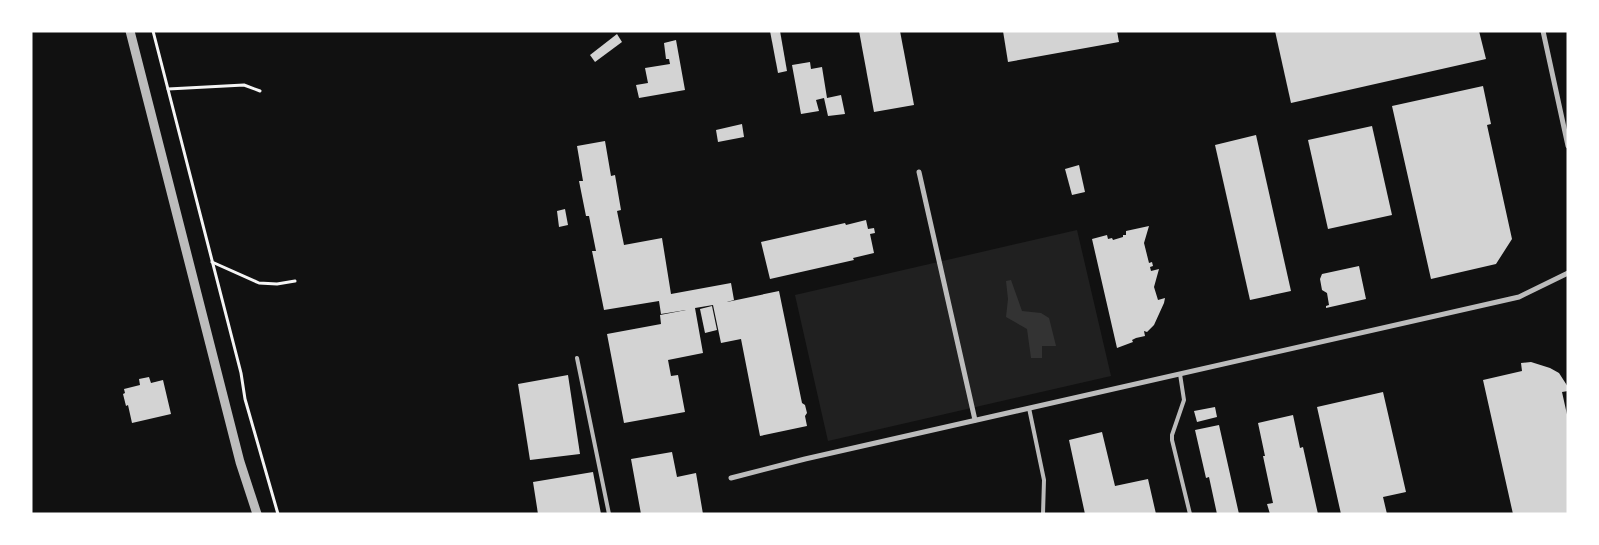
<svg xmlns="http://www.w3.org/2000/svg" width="1599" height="545" font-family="Quicksand,sans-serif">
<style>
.green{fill:#202020}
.water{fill:#333}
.building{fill:#d3d3d3}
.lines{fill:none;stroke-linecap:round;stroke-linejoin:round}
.path{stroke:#f5f5f5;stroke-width:3}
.service{stroke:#bcbcbc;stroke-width:4}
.minor{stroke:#bcbcbc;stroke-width:5}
.tertiary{stroke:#bcbcbc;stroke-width:9}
</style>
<rect width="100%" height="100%" fill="#111"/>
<polygon class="green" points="1077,230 1111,376 828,441 795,295"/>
<polygon class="water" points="1011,280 1022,311 1041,313 1049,318 1056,346 1042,346 1042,358 1031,358 1027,329 1006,317 1008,299 1006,281"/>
<g class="building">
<polygon points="770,31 780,31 787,71 778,73"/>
<polygon points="859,31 900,31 914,105 874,112"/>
<polygon points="1003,31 1117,31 1119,42 1008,62"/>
<polygon points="1275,31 1479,31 1486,59 1291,103"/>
<polygon points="617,34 622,42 595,62 590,55"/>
<polygon points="676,40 685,90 639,98 636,85 648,83 645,68 670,64 669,59 666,59 664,43"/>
<polygon points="810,62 811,69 822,67 827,98 841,95 845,114 828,116 824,98 816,100 819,111 801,114 792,65"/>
<polygon points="1483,86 1491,124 1487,125 1512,239 1496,264 1431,279 1392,106"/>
<polygon points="742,124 744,137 718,142 716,130"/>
<polygon points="1372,126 1392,215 1328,229 1308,140"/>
<polygon points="1256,135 1291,291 1250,300 1215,145"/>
<polygon points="605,141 611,176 615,175 621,210 617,211 624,245 662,238 671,294 731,283 734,300 727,302 779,291 802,403 805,405 807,413 805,416 807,426 760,436 741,339 721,343 713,305 695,308 703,353 668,360 671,376 678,375 685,412 624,423 607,334 661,324 660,315 686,310 661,314 659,301 604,310 592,251 596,251 589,216 586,216 579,181 583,181 577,146"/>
<polygon points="1079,165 1085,192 1072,195 1065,169"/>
<polygon points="565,209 568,225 559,227 557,211"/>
<polygon points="866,220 868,229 874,228 875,233 870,234 874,253 853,258 854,260 770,279 761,242 845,223 846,225"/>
<polygon points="1149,226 1144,243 1149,263 1152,262 1153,266 1150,267 1151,271 1159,269 1154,287 1158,300 1165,298 1164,303 1154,325 1147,332 1144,331 1145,336 1136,338 1132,340 1133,342 1117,348 1092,239 1107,235 1108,239 1112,238 1113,240 1123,237 1123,235 1126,235 1126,231"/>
<polygon points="1359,266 1366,299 1326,308 1326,306 1329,305 1327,293 1322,290 1320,279 1322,274"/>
<polygon points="712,306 717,330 705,333 700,309"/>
<polygon points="1531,362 1550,368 1559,373 1568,387 1568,391 1562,392 1568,419 1568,514 1513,514 1483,380 1522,371 1521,363"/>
<polygon points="568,375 580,454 530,460 518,384"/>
<polygon points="149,377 151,383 163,380 171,414 132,423 128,405 126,406 123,394 125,393 124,389 140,385 139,379"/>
<polygon points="1383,392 1406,492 1383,497 1387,514 1341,514 1317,407"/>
<polygon points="1215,407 1217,417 1197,422 1194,411"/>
<polygon points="1293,415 1300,448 1303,447 1318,514 1270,514 1267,504 1273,503 1263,456 1265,456 1258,423"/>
<polygon points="1219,425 1239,514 1217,514 1209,477 1206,478 1195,430"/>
<polygon points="1102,432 1115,486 1148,479 1156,514 1085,514 1069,440"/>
<polygon points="672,452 677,477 696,473 703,514 641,514 631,459"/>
<polygon points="593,472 601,514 538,514 533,482"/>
</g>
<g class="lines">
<g class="path">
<polyline points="153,31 241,373 245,399 278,514"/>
<polyline points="168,89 244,85 260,91"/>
<polyline points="212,262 259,283 277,284 295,281"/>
</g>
<g class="service">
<polyline points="577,358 609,514"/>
<polyline points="1180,374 1184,400 1172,435 1172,440 1190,514"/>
<polyline points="1029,408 1044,480 1043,514"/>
</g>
<g class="minor">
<polyline points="1543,31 1568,146"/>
<polyline points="919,172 975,420"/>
<polyline points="731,478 805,459 1519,297 1568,273"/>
</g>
<polyline class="tertiary" points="130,31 240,462 257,514"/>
</g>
<rect width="1599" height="545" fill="none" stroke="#ffffff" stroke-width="65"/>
</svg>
